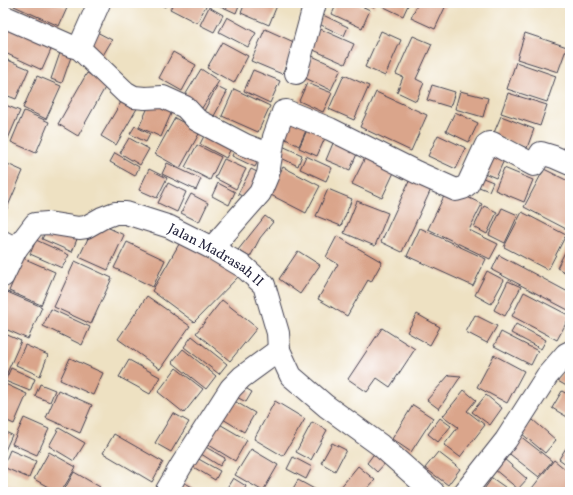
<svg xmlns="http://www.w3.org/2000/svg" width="573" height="495" font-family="Vollkorn,serif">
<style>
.built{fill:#e9d3b8}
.building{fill:#daa58b}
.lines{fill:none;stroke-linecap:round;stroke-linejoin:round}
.minor-casing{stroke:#413f4f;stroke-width:24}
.minor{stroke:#fff;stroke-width:22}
.labels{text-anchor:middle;stroke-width:3;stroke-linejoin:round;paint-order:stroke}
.street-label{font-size:14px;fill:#22223b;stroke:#fff}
</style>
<rect width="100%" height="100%" fill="#fff"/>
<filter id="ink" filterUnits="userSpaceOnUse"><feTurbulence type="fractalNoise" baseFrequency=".025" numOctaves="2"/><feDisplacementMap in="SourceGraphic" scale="8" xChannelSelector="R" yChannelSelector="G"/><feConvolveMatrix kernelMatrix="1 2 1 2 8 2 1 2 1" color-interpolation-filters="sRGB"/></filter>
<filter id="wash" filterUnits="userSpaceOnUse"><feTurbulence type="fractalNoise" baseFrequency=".012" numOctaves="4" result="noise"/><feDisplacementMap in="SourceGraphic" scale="16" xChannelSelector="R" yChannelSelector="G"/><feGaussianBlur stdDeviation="0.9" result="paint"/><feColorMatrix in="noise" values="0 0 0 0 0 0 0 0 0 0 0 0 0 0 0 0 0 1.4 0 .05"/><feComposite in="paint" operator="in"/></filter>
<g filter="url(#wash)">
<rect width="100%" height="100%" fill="#eee1c2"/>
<polygon class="built" points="3,481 28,492 3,492"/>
<g id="blocks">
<g class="building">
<polygon points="16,3 56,3 67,8 59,26 14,6"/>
<polygon points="157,3 167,3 165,7"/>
<polygon points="174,3 199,3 206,6 197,23 170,9"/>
<polygon points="217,3 240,3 236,13 216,4"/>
<polygon points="245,3 278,3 269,25 241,13"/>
<polygon points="337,3 355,3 370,10 362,28 332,14"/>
<polygon points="365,3 376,3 374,7"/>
<polygon points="383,3 409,3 403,16 382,6"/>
<polygon points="418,3 447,3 435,29 411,18"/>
<polygon points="209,7 223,15 214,32 200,25"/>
<polygon points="323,15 348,27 344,36 319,24"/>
<polygon points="227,17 256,33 248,47 219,32"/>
<polygon points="3,21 54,43 42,70 3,52"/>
<polygon points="318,28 354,44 345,64 309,48"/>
<polygon points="265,29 296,43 282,74 251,61"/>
<polygon points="95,31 112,40 102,57 85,48"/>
<polygon points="381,31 401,40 385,76 365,67"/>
<polygon points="525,33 567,47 558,72 517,59"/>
<polygon points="413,36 432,44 416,79 424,83 416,101 397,92 403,77 396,74"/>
<polygon points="222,42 248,56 234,83 207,68"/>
<polygon points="61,50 72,54 62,83 51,79"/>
<polygon points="173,52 196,65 182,91 159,78"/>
<polygon points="312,56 341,69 331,90 303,77"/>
<polygon points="3,58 29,69 16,99 3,94"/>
<polygon points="516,62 556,76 547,102 507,89"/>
<polygon points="201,69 219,81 202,108 184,97"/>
<polygon points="253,70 280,81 270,103 244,91"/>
<polygon points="87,73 107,84 78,136 58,124"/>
<polygon points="344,75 369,86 354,120 329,109"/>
<polygon points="37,76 61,86 46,119 23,108"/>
<polygon points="307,83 332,93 323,112 299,101"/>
<polygon points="432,85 455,92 450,107 427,100"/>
<polygon points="217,87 227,92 214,116 204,111"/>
<polygon points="234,89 270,106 258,132 222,116"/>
<polygon points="460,91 488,98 483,117 455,109"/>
<polygon points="376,92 427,115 411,151 360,127"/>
<polygon points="508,93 547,105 540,126 501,113"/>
<polygon points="124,97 139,105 116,145 101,136"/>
<polygon points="152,99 173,109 161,137 139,127"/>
<polygon points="3,104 20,111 7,141 3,139"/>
<polygon points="24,111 49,122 36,153 11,142"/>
<polygon points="455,112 478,123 469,142 446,131"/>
<polygon points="291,116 309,124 299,146 282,137"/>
<polygon points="501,116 534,129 527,148 493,135"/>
<polygon points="175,118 200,132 180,168 155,154"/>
<polygon points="311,121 329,129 317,156 299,148"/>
<polygon points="135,126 150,134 146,142 130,134"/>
<polygon points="208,128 235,141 226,158 200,144"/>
<polygon points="570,134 570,156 562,153"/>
<polygon points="438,135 466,148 456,169 428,156"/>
<polygon points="336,136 360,147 350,170 326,160"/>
<polygon points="129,138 149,149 140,165 120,153"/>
<polygon points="238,142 262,153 255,167 232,156"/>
<polygon points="197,145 221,157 210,180 185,167"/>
<polygon points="280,145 302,155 298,166 275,155"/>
<polygon points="368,152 397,166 382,198 352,184"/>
<polygon points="484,152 504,160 496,178 477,170"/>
<polygon points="115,153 139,167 135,176 110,162"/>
<polygon points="306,156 332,168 326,181 300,169"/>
<polygon points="224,159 246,169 236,189 215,178"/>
<polygon points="3,162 23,171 5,213 3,212"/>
<polygon points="167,163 201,179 196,190 162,174"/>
<polygon points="283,167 320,186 306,213 269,194"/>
<polygon points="504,168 533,180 524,202 495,190"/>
<polygon points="149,169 167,178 157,198 139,190"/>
<polygon points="251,169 261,174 248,199 238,194"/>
<polygon points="544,169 570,182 570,231 524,207"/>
<polygon points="412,175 433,185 402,252 381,242"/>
<polygon points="478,176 493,182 489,191 474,185"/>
<polygon points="168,183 186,192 177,212 158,203"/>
<polygon points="218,183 235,192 229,205 212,196"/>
<polygon points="448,188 482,204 469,230 498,244 490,259 428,229"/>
<polygon points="328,189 352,199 341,226 316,216"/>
<polygon points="191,194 208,203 199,222 181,213"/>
<polygon points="357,201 388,213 375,246 344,233"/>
<polygon points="484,206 497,212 487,234 474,227"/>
<polygon points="502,208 518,215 505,243 489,235"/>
<polygon points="522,212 566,235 548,270 504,247"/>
<polygon points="265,216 273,222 260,238 250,257 238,250"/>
<polygon points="96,222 124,235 108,270 79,257"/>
<polygon points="48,226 77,239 72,252 42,239"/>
<polygon points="420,228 486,259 473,286 407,256"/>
<polygon points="337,236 382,262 371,282 368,280 347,316 318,299 338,264 326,257"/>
<polygon points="182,239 241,274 194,322 152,291"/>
<polygon points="36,240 69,255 62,268 30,254"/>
<polygon points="127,242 165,260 153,287 114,268"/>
<polygon points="570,242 570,275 557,268"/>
<polygon points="298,251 320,265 300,294 279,279"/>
<polygon points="499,255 570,293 570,311 492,270"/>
<polygon points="23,258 55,272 41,305 9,291"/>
<polygon points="75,261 112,278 91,324 54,307"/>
<polygon points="487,271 504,280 491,304 475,295"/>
<polygon points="508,281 521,287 505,316 494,310"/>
<polygon points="5,291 42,307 28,339 3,328 3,297"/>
<polygon points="524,292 570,316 557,340 512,316"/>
<polygon points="147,296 190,326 160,369 118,339"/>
<polygon points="222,300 257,328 230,361 196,333"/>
<polygon points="51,309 90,327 82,345 43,326"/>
<polygon points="417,314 440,327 430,345 407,332"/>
<polygon points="475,315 497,326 487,343 466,332"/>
<polygon points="516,324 546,340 541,349 511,333"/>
<polygon points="382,328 415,349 390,387 377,378 367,392 348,379"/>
<polygon points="501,332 538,351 531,365 494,346"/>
<polygon points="3,333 21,341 6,375 3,373"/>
<polygon points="192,336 227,364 219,374 184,347"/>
<polygon points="25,345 48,355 40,376 16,365"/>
<polygon points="183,349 216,376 206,389 172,362"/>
<polygon points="494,355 524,371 507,403 477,387"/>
<polygon points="70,358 103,373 93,395 60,380"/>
<polygon points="129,360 160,377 150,394 119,377"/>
<polygon points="570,365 570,388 556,380"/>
<polygon points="11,368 35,379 30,391 5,381"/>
<polygon points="176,368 203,389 184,413 158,392"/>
<polygon points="449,375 461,376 439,409 427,400"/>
<polygon points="3,383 27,394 14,424 3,419"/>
<polygon points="237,383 252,392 246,402 231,394"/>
<polygon points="40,384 55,390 50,402 35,396"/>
<polygon points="58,390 92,405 80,433 46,418"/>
<polygon points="464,390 476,400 467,411 485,425 460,457 444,445 458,427 443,416"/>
<polygon points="562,391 570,396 570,417 569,418 552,408"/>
<polygon points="486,395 502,408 490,425 472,412"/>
<polygon points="229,398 255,413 244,432 218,416"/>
<polygon points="275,401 305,419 283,456 254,439"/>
<polygon points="413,405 433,418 411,452 392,439"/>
<polygon points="173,413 189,422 171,452 155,443"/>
<polygon points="24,418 49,429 37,455 12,444"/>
<polygon points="440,418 451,426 438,442 428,434"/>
<polygon points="533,420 556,440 545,453 521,433"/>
<polygon points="216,422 247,440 235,461 204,442"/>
<polygon points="312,422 327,430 311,460 296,452"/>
<polygon points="59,428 85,443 74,461 49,446"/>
<polygon points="3,431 12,435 3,455"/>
<polygon points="114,434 163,462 152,482 103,453"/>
<polygon points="519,435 552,461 539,477 506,451"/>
<polygon points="332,443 346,450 335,471 321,463"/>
<polygon points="202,445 225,458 220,466 198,452"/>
<polygon points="566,448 570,451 570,467 559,459"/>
<polygon points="251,449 278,465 263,491 235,475"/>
<polygon points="10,450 36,461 29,478 3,467"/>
<polygon points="376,451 387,461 377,472 367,463"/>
<polygon points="49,452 76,467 61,492 57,492 34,479"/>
<polygon points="438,452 460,469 448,485 425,468"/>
<polygon points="195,457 220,471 215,480 190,465"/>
<polygon points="293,457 312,467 306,479 287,469"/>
<polygon points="503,458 527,479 518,489 494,469"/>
<polygon points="554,460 570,473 570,492 529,492"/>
<polygon points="358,466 375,480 364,492 345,492 340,488"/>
<polygon points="74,472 100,487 96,492 63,492"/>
<polygon points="233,478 246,486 243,492 226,492 225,491"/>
<polygon points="492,478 512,492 482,492"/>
<polygon points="180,480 201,492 173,492"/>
<polygon points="298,480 318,491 317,492 291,492"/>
</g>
</g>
</g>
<g filter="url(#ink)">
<use href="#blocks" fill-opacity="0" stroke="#413f4f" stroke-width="1"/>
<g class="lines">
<g class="minor-casing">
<g id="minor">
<polyline points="3,16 71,46 79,48"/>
<polyline points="79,48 125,92 134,97 145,98 163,97 185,107 197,120 245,145 271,155"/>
<polyline points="79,48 99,3"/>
<polyline points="296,73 315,3"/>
<path id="s1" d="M3 242 16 249 35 224 48 223 79 228 86 227 102 218 115 213H126L170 227 212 248 244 267 264 285 278 333 279 350 291 376 326 406 380 445 433 492"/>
<polyline points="212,248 260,193 268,174 274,137 282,115 283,112 286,111 330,129 416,172 456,190 463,188 468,184 486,145 489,143 492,143 534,165 541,153 554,157 570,164"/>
<polyline points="3,276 16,249"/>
<polyline points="166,492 181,466 231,388 242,377 279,350"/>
<polyline points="465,492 506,440 547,376 566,354 570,352"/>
</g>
</g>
<use href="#minor" class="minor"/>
</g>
</g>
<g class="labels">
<g class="street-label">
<text dy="5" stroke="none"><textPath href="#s1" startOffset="241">Jalan Madrasah II</textPath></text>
</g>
</g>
<rect width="573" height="495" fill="none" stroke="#fff" stroke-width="16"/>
</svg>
